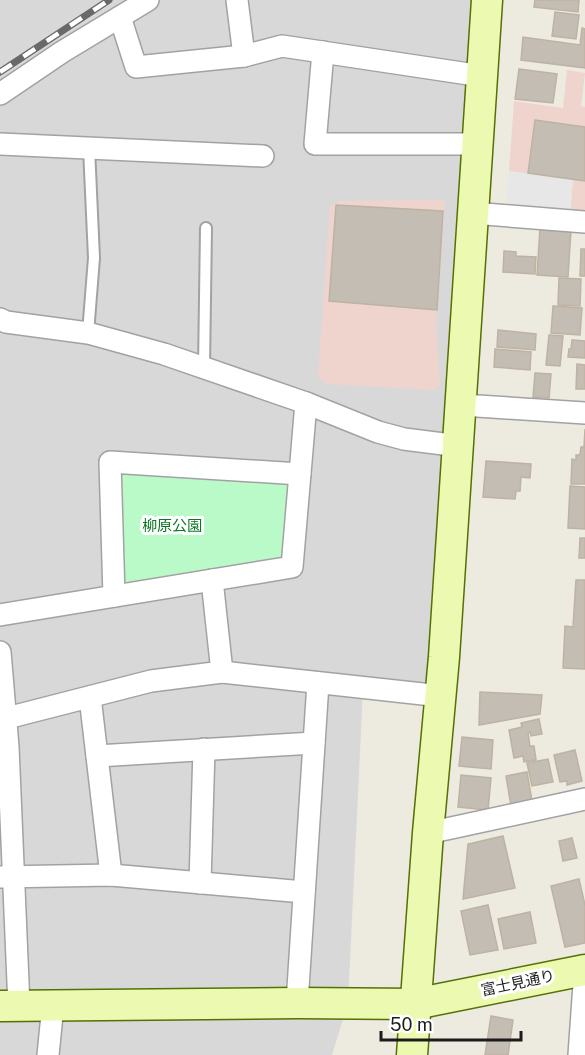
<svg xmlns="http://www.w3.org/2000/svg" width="585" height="1055" font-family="'Public Sans','Noto Sans JP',sans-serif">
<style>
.residential{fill:#d9d8d8}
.commercial{fill:#efd4ce}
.park{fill:#baf9c8}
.parking{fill:#e7e7e7}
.building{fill:#c4bdb3;stroke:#beb2a2;stroke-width:1.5}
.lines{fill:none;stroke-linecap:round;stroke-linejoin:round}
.lane-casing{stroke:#a2a2a2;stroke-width:14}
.street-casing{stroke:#a2a2a2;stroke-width:24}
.secondary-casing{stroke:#557004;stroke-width:33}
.lane{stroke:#fff;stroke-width:10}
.street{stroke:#fff;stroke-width:21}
.secondary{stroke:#ecfab1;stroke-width:30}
.rail-casing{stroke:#696969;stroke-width:7}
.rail{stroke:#fff;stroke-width:4.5;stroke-dasharray:14;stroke-linecap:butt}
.labels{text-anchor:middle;stroke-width:6;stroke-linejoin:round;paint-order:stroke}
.park-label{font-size:15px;fill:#0a7722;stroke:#fff}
.street-label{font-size:15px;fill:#1b1b1b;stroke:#fff}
</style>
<rect width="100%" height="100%" fill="#edeae0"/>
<polygon class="residential" points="0,0 487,0 441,696 363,689 348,1003 332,1055 0,1055"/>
<g class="commercial">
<polygon points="567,70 585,73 581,106 585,107 585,214 570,213 573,180 509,171 514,101 563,108"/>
<polygon points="445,200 436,320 440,385 434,390 326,384 318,377 330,207 338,201"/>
</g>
<polygon class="park" points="110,462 300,474 292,567 114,596"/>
<polygon class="parking" points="509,171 573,180 570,213 512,209 506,202"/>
<g class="building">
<polygon points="535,0 579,0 578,12 534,7"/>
<polygon points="555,12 579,15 576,39 552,36"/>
<polygon points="582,28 585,29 585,68 521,60 523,37 580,45"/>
<polygon points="519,69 557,74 553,103 515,99"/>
<polygon points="535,120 585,127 585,181 528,173"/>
<polygon points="336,205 443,211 437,310 329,301"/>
<polygon points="540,228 571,230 568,277 537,275"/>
<polygon points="581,249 585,249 585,276 580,276"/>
<polygon points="504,251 516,252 516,256 536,257 535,274 503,272"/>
<polygon points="559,278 581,279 580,306 558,305"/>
<polygon points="553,306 582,308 580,335 551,333"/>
<polygon points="498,330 536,334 535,350 497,347"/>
<polygon points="549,335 563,336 560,366 546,365"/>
<polygon points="572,340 585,341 585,358 568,357 569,349 571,349"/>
<polygon points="495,349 531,352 530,370 494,367"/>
<polygon points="577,364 585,365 585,389 576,389"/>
<polygon points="535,373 551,374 549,398 533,397"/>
<polygon points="585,429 585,484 571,484 572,459 576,460 576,455 580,455 581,447 584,447"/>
<polygon points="486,461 531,464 530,478 521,477 520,491 516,491 515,499 483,497"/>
<polygon points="570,486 585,487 585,529 568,528"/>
<polygon points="580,538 585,538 585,558 579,558"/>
<polygon points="576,580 585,580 585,669 563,668 565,626 573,627"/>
<polygon points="480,692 542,695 540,714 479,725"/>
<polygon points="539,719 542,734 531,736 530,732 528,733 530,746 534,746 536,760 524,762 523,756 514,758 509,730 522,727 521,723"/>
<polygon points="462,737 493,740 491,769 459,766"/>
<polygon points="575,750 582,781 567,785 567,781 560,782 554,755"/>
<polygon points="548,759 553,782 532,786 527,763"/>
<polygon points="527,772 532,801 511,806 506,776"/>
<polygon points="461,775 491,778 488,810 458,807"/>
<polygon points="503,836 515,888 463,899 468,844"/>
<polygon points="572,838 577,858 563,861 559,841"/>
<polygon points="579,879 585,905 585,943 565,947 551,886"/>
<polygon points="488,905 498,950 470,955 461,911"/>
<polygon points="530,912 536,943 504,949 498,919"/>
<polygon points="491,1016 513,1020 508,1055 485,1055"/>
</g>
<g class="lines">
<g class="lane-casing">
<g id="lane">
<polyline points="88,333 94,258 89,148"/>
<polyline points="204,368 206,228"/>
</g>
</g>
<g class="street-casing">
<g id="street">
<polyline points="237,0 244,56"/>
<polyline points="120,17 136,67 244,56 282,46 482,76"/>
<polyline points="323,52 315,144 477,144"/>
<polyline points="0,94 62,52 148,0"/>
<polyline points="0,144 263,156"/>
<polyline points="472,213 585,222"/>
<polyline points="0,319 6,322 88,333 164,354 306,403 378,432 404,439 459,446"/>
<polyline points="462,405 585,413"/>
<polyline points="212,580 222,672"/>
<polyline points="114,596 110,462 300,474"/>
<polyline points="0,615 292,567 306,403"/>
<polyline points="0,652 8,747 19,1006"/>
<polyline points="90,697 111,875"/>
<polyline points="7,718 151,681 222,672 441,696"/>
<polyline points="97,756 314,743"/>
<polyline points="428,833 585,799"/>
<polyline points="1,877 111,875 304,892"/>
<polyline points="200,883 204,749"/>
<polyline points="297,1003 318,683"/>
<polyline points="48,1055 53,1005"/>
<polyline points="579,1055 585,970"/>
</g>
</g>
<g class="secondary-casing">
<g id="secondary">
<polyline points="0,1006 297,1003 415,1004 585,970"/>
<polyline points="412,1055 428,833 444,657 487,0"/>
</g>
</g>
<use href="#lane" class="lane"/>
<use href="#street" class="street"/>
<use href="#secondary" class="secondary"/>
<g class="rail-casing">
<polyline id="rail" points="0,72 109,0"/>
</g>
<use href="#rail" class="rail"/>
</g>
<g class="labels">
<g class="park-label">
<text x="172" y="531">柳原公園</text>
</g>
<g class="street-label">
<text transform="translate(518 983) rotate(-12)" y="5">富士見通り</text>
</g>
</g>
<path d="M381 1031v9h140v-9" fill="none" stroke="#1b1b1b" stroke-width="3"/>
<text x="390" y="1031" font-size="18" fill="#1b1b1b" stroke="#ffffff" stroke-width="4.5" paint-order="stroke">50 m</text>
</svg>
